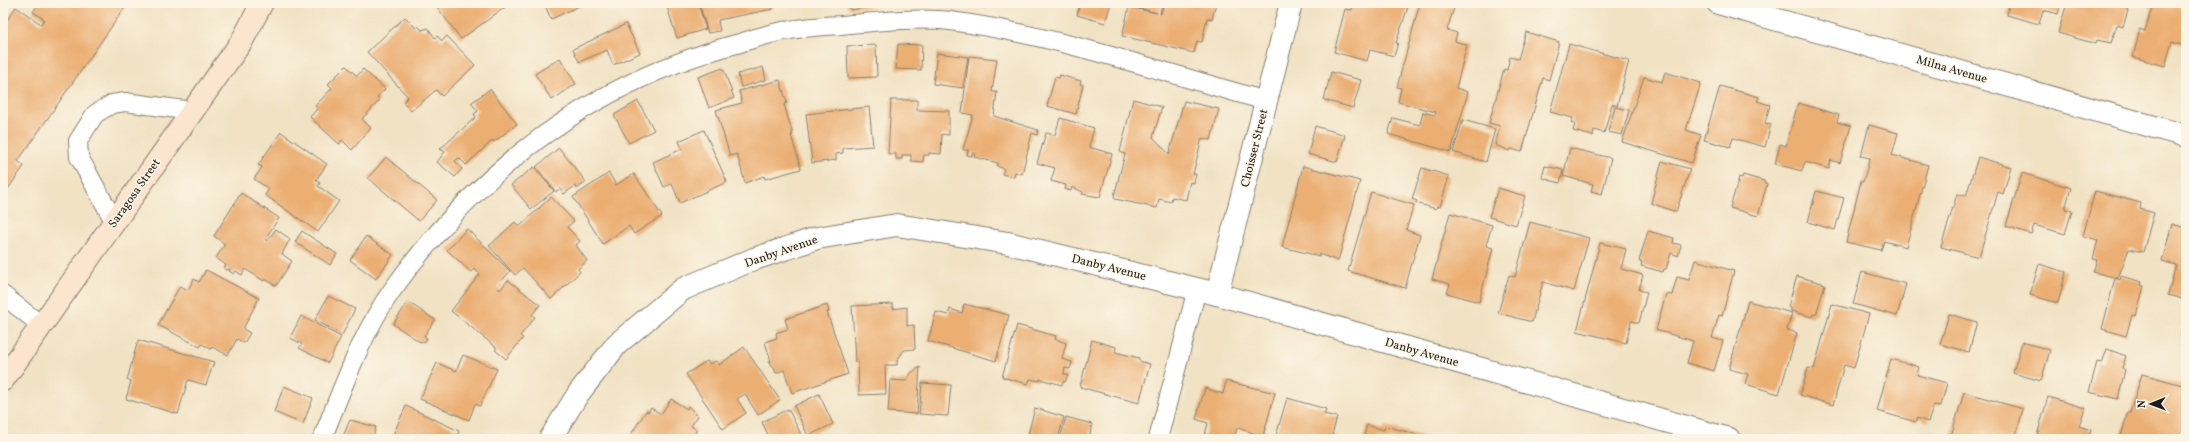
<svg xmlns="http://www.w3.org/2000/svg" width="2189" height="442" font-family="Vollkorn,serif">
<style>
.building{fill:#ebaf73}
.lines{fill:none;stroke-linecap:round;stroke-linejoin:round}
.service-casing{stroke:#867f70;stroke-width:20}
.minor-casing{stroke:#867f70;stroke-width:24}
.secondary-casing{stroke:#867f70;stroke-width:24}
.service{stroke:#fff;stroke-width:18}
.minor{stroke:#fff;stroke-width:22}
.secondary{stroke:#fbe5cf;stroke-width:22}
.labels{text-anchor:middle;stroke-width:3;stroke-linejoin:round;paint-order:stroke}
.street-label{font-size:12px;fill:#1c1c1c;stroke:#fcf5e5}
</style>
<rect width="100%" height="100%" fill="#fcf5e5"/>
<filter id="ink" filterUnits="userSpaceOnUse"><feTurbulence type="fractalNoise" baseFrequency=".025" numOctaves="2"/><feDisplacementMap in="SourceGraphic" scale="8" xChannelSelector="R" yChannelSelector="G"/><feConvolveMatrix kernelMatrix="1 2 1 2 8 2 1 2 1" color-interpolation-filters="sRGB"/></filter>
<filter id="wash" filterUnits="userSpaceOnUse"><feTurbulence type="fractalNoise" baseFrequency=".012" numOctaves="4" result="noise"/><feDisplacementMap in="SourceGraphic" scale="16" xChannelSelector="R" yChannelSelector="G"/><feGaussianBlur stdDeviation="0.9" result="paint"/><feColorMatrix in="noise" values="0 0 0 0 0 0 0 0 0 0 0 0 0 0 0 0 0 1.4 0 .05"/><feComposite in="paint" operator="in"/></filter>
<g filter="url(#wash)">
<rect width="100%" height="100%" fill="#f1e2c4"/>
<g id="blocks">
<g class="building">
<polygon points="39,3 128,3 18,161 24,166 3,196 3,79 7,73 3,69 3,26 16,7 41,24 44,19 33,12"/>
<polygon points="434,3 511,3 461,39"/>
<polygon points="542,3 586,3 551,19 545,5 543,6"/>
<polygon points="674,3 698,3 706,29 677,38 667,7 674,5"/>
<polygon points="699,3 771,3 773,9 718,20 720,31 708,33"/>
<polygon points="846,3 883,3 883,6 850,10 849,7 847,7"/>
<polygon points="965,3 987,3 986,8 965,5"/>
<polygon points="1080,3 1111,3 1105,23 1077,15"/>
<polygon points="1132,3 1162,3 1160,14 1161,14 1164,3 1216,3 1212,19 1207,18 1202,42 1197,41 1194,53 1122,36 1129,7 1157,13 1131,6"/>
<polygon points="1354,3 1409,4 1396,43 1398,43 1394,56 1370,50 1367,61 1334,52 1345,9 1352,10"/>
<polygon points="1420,3 1434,3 1454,8 1447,30 1457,33 1455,41 1467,45 1456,88 1468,92 1451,152 1388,134 1393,118 1420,125 1423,112 1435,115 1436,112 1398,102 1401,88 1397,87"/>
<polygon points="2004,3 2061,3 2058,14 2043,10 2039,24 2007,15 2009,5"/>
<polygon points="2067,3 2127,3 2130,4 2123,27 2117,25 2111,43 2097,40 2096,44 2058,33"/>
<polygon points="2146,3 2186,3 2186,31 2182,45 2172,42 2165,66 2133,57 2140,29 2145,31 2152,7 2145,5"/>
<polygon points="405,17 416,28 418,26 422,30 428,28 435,38 437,36 442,41 447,36 475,65 442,96 436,90 411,111 403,102 408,97 367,52"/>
<polygon points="626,24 640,53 613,65 607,50 579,62 573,49"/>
<polygon points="1526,32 1559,42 1549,80 1543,78 1522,152 1511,149 1510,151 1495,145 1500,126 1489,123 1504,69 1507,70 1510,57 1518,59"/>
<polygon points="898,44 922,45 921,70 896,69"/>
<polygon points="1569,44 1629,61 1617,106 1612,104 1604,133 1594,130 1593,136 1573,131 1575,124 1571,123 1573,118 1550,112"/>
<polygon points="876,45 877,77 848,78 847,46"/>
<polygon points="937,53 968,57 963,88 933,84"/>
<polygon points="969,56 997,59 992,92 997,92 994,116 1038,130 1037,135 1032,133 1022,174 1015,172 1014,177 1002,174 1004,169 997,166 998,163 974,157 975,153 972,153 972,156 967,155 968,150 963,150 973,115 962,113"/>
<polygon points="560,58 576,84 552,100 535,74"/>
<polygon points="346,66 357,76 363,69 385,89 377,97 380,100 362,119 371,128 352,150 342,140 339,144 310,117 318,108 315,106 332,88 328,84"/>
<polygon points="763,67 766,80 741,87 738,74"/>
<polygon points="723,68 734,98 709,108 698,77"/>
<polygon points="1331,72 1361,80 1353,108 1324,100"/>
<polygon points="1665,72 1701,83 1686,130 1701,135 1692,163 1622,142 1644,77 1662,82"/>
<polygon points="1060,75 1081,81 1080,84 1083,85 1076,114 1047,106 1055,77 1059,78"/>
<polygon points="780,80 787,103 784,104 793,135 791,135 801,169 765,179 764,176 745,183 737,154 730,156 716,110 742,103 739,91"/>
<polygon points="1720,86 1759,97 1757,101 1770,105 1765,123 1771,124 1765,147 1733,138 1730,147 1704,140"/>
<polygon points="490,89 517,124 494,142 493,140 466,165 459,158 455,161 462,169 455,177 437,162 445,152 440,149 476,117 474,114 478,111 471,103"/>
<polygon points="1133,99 1162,107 1153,137 1169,154 1184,101 1219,109 1211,140 1202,138 1193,174 1196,174 1194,183 1190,182 1186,200 1172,197 1171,202 1159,199 1157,208 1115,199 1114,196 1125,154 1120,152"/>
<polygon points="891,100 917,100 917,110 949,111 949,135 942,134 941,154 929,153 929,155 924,155 923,162 911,161 911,155 902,155 902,159 896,159 896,154 888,154"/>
<polygon points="638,101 654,130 629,143 614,115"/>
<polygon points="1798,103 1839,115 1837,122 1851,126 1840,163 1831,160 1829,169 1805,162 1802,171 1775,164 1780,144 1786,146"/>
<polygon points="869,107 873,146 843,148 843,153 836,154 836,160 812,163 806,114"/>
<polygon points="1615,107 1629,110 1622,135 1608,132"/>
<polygon points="1060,118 1094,128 1089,147 1112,154 1100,197 1082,194 1083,192 1072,187 1071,191 1065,189 1066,185 1051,181 1055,168 1037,163 1046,133 1055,135"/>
<polygon points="1463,120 1495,129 1486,162 1453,152"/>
<polygon points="1869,125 1898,133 1892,155 1928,165 1906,247 1884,241 1881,250 1846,242 1861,181 1863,182 1870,158 1861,156"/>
<polygon points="1315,126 1345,135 1337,162 1308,154"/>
<polygon points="704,130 727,182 680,203 672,184 664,187 653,162 682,149 679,141"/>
<polygon points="281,132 327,164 316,180 320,183 318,186 339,201 318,232 265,195 269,189 254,179 262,167 258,165"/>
<polygon points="559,148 586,182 577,189 575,186 564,194 560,188 556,192 536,167"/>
<polygon points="1570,148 1611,158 1602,194 1591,191 1593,184 1563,176"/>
<polygon points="386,157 437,200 419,221 368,178"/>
<polygon points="1978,157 2011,167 2003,194 1998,192 1979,257 1941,247 1957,194 1966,196"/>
<polygon points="1662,161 1690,169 1676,212 1651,203"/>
<polygon points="1303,166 1360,181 1338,261 1319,254 1319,256 1282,247"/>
<polygon points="1545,166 1563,170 1560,183 1542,178"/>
<polygon points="534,167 554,191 531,209 511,185"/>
<polygon points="1422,168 1449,176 1440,207 1437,206 1436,209 1416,203 1417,201 1412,199"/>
<polygon points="609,173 616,185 634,174 662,216 634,234 629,226 603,244 573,197"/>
<polygon points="2022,173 2071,188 2065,209 2072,211 2065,234 2034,225 2031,234 2006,226"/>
<polygon points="1743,175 1764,181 1764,183 1767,184 1758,216 1730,208 1739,177 1742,178"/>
<polygon points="1498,188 1525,196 1516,225 1489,217"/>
<polygon points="1816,191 1844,198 1835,230 1808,222"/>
<polygon points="2095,191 2141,203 2140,209 2154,213 2143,252 2129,249 2118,278 2093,272 2097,260 2093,259 2098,240 2083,236"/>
<polygon points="1371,192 1414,205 1406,230 1420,235 1405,288 1348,271"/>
<polygon points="241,193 279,218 265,239 267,241 276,229 290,239 282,254 292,261 276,286 265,279 264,281 245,269 242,275 236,271 234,274 229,271 230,269 227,270 224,268 226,265 216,258 225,244 214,236"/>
<polygon points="551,197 574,221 567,227 580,241 576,245 587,261 578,269 580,272 551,299 523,268 515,275 489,246 515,222 519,227"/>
<polygon points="1450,213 1492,225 1486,246 1493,248 1479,302 1447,293 1450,284 1432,279"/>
<polygon points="1530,222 1589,238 1574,291 1543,282 1532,322 1498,313 1509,275 1515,277"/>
<polygon points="2172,224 2186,228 2186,300 2168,295 2176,265 2162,261"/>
<polygon points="467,229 510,271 497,287 500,290 508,280 540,305 532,315 535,317 520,336 523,338 506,359 495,350 497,348 451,311 480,274 474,269 471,272 447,250"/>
<polygon points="302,231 337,254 330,265 295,242"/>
<polygon points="1648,231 1674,238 1673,243 1681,245 1678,256 1671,253 1666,269 1664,269 1663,272 1641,266 1642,262 1639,261"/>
<polygon points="366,236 393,255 376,279 350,260"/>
<polygon points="1600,243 1626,249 1621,269 1643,275 1639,290 1647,292 1639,323 1631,321 1626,343 1577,331"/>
<polygon points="1695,260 1734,271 1722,316 1719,315 1712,338 1723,341 1714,371 1687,363 1693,341 1656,330 1666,294 1672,295 1677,277 1689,280"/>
<polygon points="2039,264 2066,272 2058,303 2030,295"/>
<polygon points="206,270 259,298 243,329 250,333 244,343 237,339 228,355 212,347 211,349 202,344 200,347 158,325 180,286 188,290 194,279 199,282"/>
<polygon points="1862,272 1906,284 1897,316 1853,304"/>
<polygon points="1797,276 1825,284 1816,315 1813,314 1812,317 1791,311 1791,308 1788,307"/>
<polygon points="2121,276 2142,282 2141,285 2144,286 2136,316 2132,315 2126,336 2102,329 2115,278 2120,280"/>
<polygon points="328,296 355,309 342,335 315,320"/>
<polygon points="1748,301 1792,313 1787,330 1797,333 1779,394 1745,384 1748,374 1729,369"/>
<polygon points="408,302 435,320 424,336 427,338 424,343 421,341 420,342 393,324"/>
<polygon points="893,304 893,309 907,307 907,326 914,325 915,349 904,350 897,361 897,365 885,365 886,394 859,395 858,361 855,362 852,306"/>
<polygon points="964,304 1009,315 996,361 928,341 936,312 948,315 950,309 962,313"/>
<polygon points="1832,304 1869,314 1854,368 1844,365 1833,405 1800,395 1808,368 1814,369"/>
<polygon points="827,305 829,312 827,312 848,374 792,393 784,370 776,373 773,366 771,367 769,361 771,361 765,342 777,338 776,333 788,329 785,319"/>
<polygon points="1949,314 1977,322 1969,352 1940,344"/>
<polygon points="301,316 341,337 328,363 299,348 302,344 290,338"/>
<polygon points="2186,320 2186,338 2181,336"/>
<polygon points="1017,325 1056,336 1055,339 1066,343 1062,359 1072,362 1070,369 1065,368 1064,374 1068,375 1065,382 1063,382 1062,385 1040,379 1040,381 1030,379 1028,384 1002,377"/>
<polygon points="138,340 214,362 206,385 188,380 178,414 126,399 131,381 127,380"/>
<polygon points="1092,340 1116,347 1115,352 1139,358 1139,361 1150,364 1139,403 1080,387"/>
<polygon points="2022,342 2050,350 2041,381 2013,373"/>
<polygon points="744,347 780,400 758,415 745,394 737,399 746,413 723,429 686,374 707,361 710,364 716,361 719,365"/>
<polygon points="2107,349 2126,356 2122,368 2125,370 2118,399 2089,392 2097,362 2102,363"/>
<polygon points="463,355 497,369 480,406 475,404 469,420 420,399 437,363 456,371"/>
<polygon points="1891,359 1919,367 1917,375 1947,383 1941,406 1934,405 1928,422 1917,418 1916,422 1877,411"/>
<polygon points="920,367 917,414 888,412 890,380 906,381 911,373"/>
<polygon points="2142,374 2186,386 2184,409 2186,409 2186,439 2120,439 2128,412 2130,413"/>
<polygon points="1226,381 1275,393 1263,436 1237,428 1234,439 1204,439 1208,423 1196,419 1205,388 1223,394"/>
<polygon points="922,383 951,385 948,416 919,414"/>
<polygon points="284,386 313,398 303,424 274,412"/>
<polygon points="1964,392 2023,409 2015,439 1961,439 1951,436"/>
<polygon points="819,394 833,424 808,436 794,406"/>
<polygon points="2048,397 2085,408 2079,426 2091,430 2088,439 2036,439"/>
<polygon points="1287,398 1326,409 1324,414 1337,417 1332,435 1339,437 1339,439 1275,439"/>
<polygon points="671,399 687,409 688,406 698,416 691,426 697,430 691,439 628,439 646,411 648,412 651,408 661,414"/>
<polygon points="406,406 459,431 456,439 391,439"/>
<polygon points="1035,408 1064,417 1058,439 1027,438"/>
<polygon points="788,409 803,438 770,439 762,422"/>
<polygon points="1066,417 1092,424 1089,439 1060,439"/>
<polygon points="350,420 376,427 373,437 377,439 342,439"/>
<polygon points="1367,425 1384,430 1385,426 1426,437 1425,439 1363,439"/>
</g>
</g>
</g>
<g filter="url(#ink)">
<use href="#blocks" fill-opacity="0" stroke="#867f70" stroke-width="1"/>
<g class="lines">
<g class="service-casing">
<g id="service">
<polyline points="114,221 79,157 78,141 95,114 112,104 125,102 192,111"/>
<polyline points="3,295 41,325"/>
<path d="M322 439C342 390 362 332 393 289 480 168 595 81 740 43 756 38 773 32 790 30 807 27 824 26 841 25 874 22 917 17 950 21 1057 35 1162 72 1266 101"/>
<polyline points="1158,439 1197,289"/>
</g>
</g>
<g class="minor-casing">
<g id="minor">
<polyline points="1718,3 2186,136"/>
<polyline points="1217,294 1291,3"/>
<polyline points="550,439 578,394 617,344 683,289 754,259 817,238 897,225 1008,243 1217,294 1729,439"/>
</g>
</g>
<g class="secondary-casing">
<polyline id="secondary" points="3,380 242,41 262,3"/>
</g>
<use href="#service" class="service"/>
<use href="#minor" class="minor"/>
<use href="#secondary" class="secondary"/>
</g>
</g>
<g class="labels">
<g class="street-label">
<text transform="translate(1952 69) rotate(16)" y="4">Milna Avenue</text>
<text transform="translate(1254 148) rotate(-76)" y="4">Choisser Street</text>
<text transform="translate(134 193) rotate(-55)" y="4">Saragosa Street</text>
<text transform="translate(781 251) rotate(-19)" y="4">Danby Avenue</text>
<text transform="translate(1109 267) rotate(14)" y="4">Danby Avenue</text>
<text transform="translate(1422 352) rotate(16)" y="4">Danby Avenue</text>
</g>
</g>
<rect width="2189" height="442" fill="none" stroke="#fcf5e5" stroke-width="16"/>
<g transform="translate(2151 404) rotate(269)" stroke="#fcf5e5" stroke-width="3" paint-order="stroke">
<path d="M0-3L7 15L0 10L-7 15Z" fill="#1c1c1c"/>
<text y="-6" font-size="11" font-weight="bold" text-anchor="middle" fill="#1c1c1c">N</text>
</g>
</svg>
